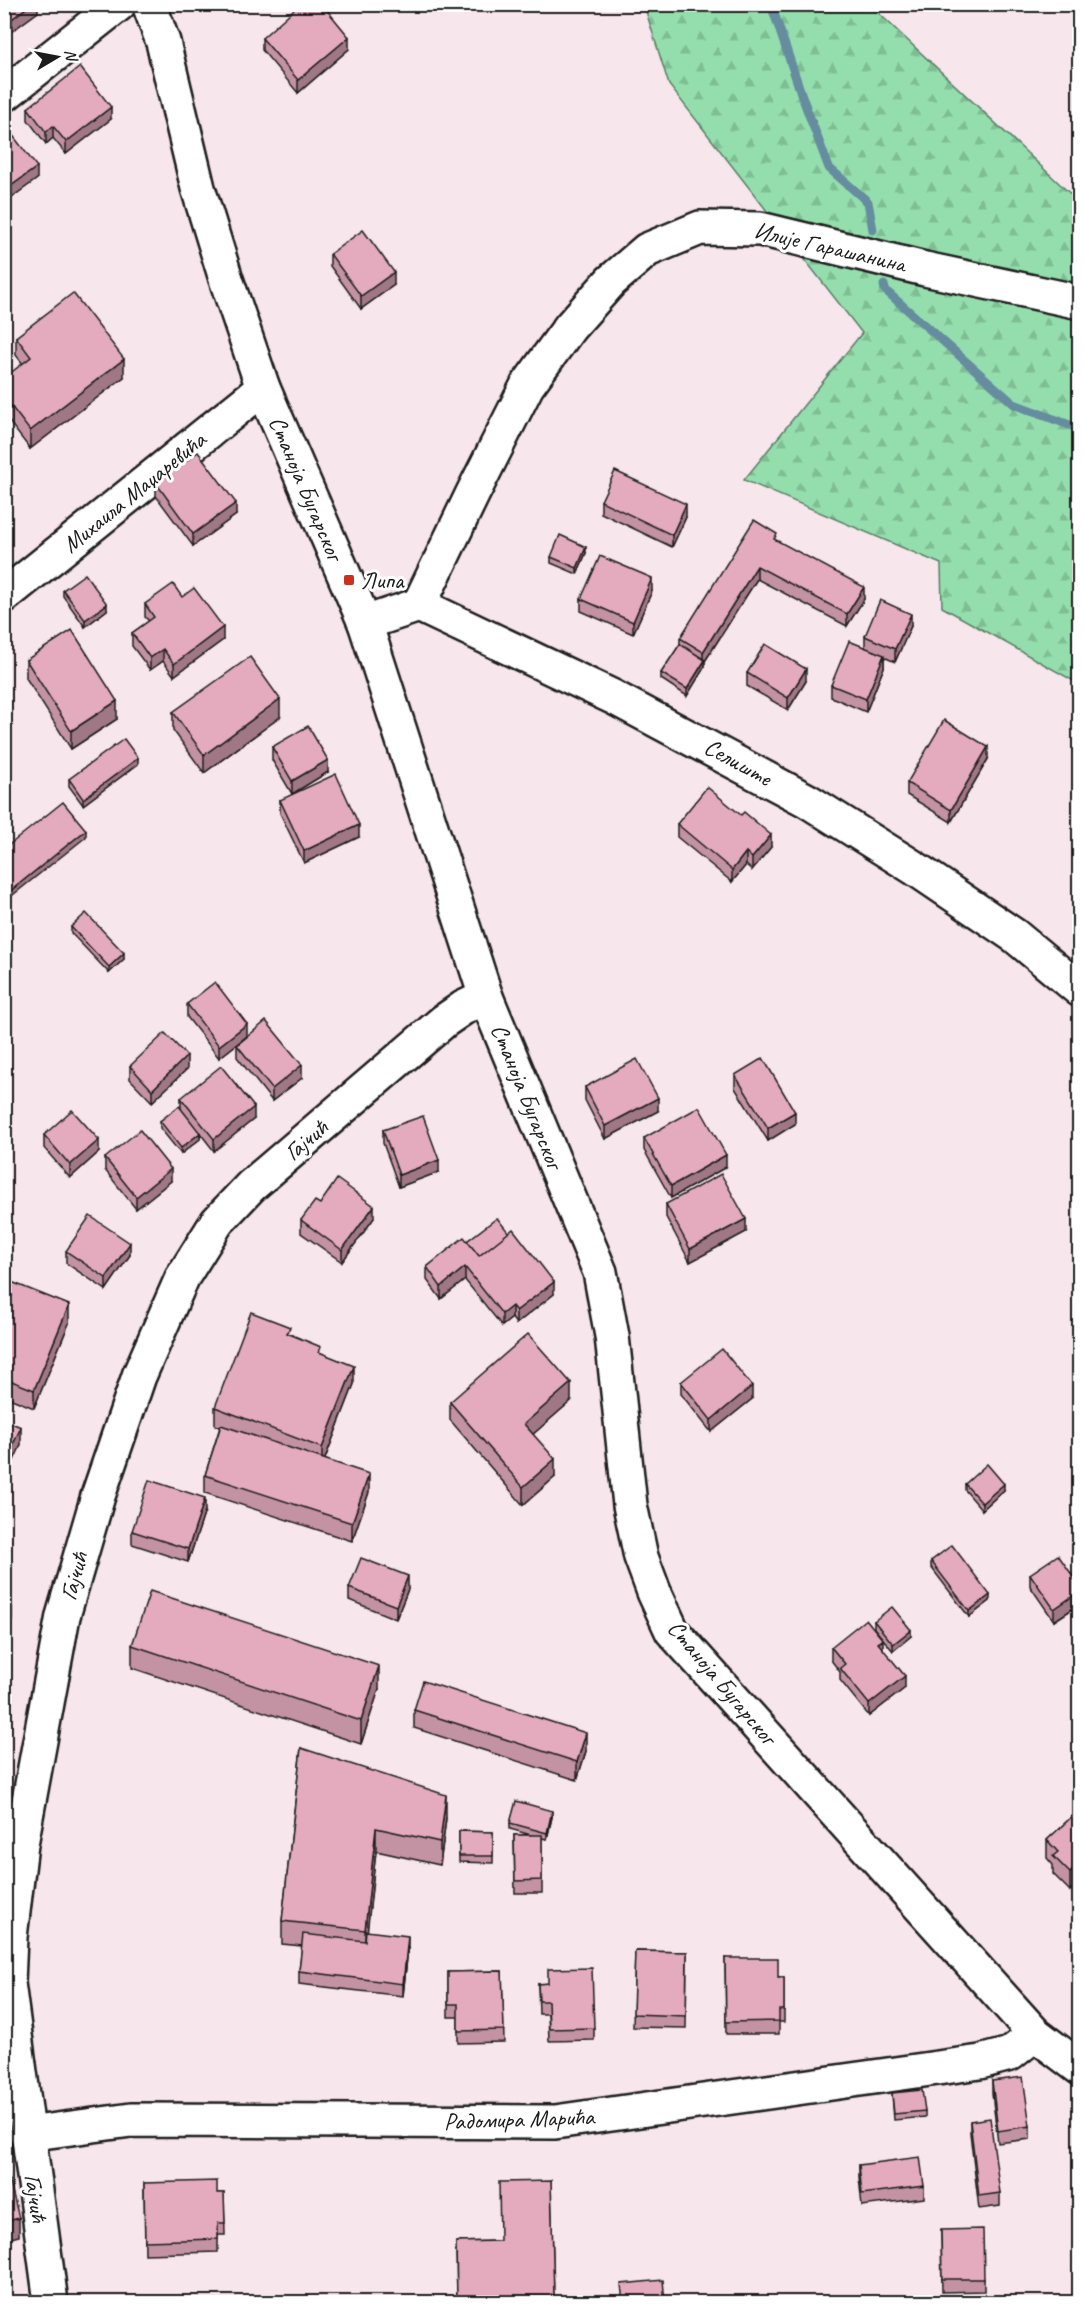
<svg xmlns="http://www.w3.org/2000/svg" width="1084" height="2307" font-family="Caveat,sans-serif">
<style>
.forest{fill:url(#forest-firs);stroke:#587d64;stroke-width:1.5}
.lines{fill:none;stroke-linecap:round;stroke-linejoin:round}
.stream{stroke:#658d9f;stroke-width:9}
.minor-casing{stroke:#1c1c1c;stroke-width:38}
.minor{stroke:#fff;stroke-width:33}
.wall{fill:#c493a3;stroke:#1c1c1c;stroke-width:1.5}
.shaded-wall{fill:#a07885;stroke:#1c1c1c;stroke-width:1.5}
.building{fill:#e4abbe;stroke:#1c1c1c;stroke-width:1.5}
.poi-dot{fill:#c8321e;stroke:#fff;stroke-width:2}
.labels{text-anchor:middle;stroke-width:6;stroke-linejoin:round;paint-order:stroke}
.street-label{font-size:24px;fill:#1c1c1c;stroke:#fff}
.poi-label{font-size:24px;fill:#1c1c1c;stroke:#fff;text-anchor:start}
</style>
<defs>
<pattern id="forest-firs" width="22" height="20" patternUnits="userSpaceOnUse" patternTransform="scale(1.5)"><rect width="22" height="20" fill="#94dead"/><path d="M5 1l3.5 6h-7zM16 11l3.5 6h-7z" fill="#7fbe94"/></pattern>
</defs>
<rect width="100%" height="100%" fill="#f7e6ec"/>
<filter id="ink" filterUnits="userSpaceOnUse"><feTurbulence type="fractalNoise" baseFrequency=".0167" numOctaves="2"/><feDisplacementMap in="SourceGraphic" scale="12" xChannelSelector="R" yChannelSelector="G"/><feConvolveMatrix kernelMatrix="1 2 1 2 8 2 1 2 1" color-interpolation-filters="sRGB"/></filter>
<g filter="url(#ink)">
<polygon class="forest" points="644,5 870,5 1079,202 1079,684 942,607 941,564 744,480 862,333 669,85"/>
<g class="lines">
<g class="stream">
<polyline points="771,4 803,99 829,168 868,202 873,230"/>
<polyline points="884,285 885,290 1014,404 1080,429"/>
</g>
<g class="minor-casing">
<g id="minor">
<polyline points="149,4 163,42 198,188 226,279 263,388 365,623 486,997 600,1272 612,1336 630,1505 641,1557 654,1592 672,1631 1035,2034 1080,2068"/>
<polyline points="4,95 119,4"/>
<polyline points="4,596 263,388"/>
<polyline points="419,605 473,493 527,386 570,327 611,281 647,250 700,228 760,229 925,269 1080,302"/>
<polyline points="365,623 419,605 613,697 808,801 916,869 1015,936 1080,990"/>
<polyline points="27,2134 131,2120 555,2122 980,2062 1010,2054 1035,2034"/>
<polyline points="51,2302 8,1983 10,1937 21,1844 63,1616 98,1496 139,1376 182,1278 217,1222 251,1186 444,1021 463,1008 486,997"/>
</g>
</g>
<use href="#minor" class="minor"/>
</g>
<g class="wall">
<polygon points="262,38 349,49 298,93 262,50"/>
<polygon points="28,108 111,119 66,154 53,138 46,144 28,120"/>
<polygon points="330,254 394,285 361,309 330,266"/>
<polygon points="16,337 124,377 30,449 4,415 4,378 23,364 16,355"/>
<polygon points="156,483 236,515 193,546 156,496"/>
<polygon points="601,501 686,517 672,547 601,513"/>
<polygon points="777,541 864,599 847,626 757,579 705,661 705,666 687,696 661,679 661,673 680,644 680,638"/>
<polygon points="586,553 577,574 551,563 551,557"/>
<polygon points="63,590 107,610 85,627 63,596"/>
<polygon points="652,591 633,634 581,611 581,599"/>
<polygon points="182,597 223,640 174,676 163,661 150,670 132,646 132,633 149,621 145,617 145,604"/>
<polygon points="911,626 895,662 884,657 884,667 866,712 831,697 831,685 865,647 865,636"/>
<polygon points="26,660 117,719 71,749 26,678"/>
<polygon points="747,673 806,681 788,710 747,686"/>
<polygon points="173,712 280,717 204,773 173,730"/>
<polygon points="272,747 328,772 292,794 272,760"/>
<polygon points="988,759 951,822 907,795 907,783"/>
<polygon points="138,764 83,805 69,786 69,779"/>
<polygon points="280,800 359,837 304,863 280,813"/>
<polygon points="677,824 771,847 752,870 746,865 732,882 677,837"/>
<polygon points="71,927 124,959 109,973 71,933"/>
<polygon points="187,1004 247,1036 219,1058 187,1017"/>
<polygon points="237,1045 302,1078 272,1101 237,1057"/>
<polygon points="130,1066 187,1069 152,1102 130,1079"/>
<polygon points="735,1075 795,1124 768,1141 735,1088"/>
<polygon points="585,1087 658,1111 605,1139 585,1100"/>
<polygon points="181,1098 254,1119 214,1151 200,1133 200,1139 181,1154 160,1128 160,1121 181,1109"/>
<polygon points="383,1130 439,1172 399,1187 383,1143"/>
<polygon points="44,1135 99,1152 70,1178 44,1148"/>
<polygon points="644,1138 726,1167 671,1198 644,1150"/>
<polygon points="105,1158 171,1181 136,1209 105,1170"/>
<polygon points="320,1204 374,1218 342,1262 301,1233 301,1220"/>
<polygon points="666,1204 746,1232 690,1262 666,1217"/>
<polygon points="467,1241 554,1294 516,1324 512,1318 502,1326 465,1280 441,1299 427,1280 427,1267"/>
<polygon points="66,1251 130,1255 106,1290 66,1263"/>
<polygon points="4,1279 69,1323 34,1408 4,1396"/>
<polygon points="290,1334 321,1353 354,1384 325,1459 369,1492 352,1541 205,1493 205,1475 220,1427 215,1425 215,1407"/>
<polygon points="681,1382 752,1399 711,1432 681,1394"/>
<polygon points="571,1401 533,1434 555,1477 523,1505 450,1420 450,1402"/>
<polygon points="965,1484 1004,1490 982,1510 965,1490"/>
<polygon points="205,1511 188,1562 132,1544 132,1531"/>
<polygon points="931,1561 990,1601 969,1617 931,1567"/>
<polygon points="1030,1574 1080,1586 1080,1604 1054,1621 1030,1586"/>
<polygon points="349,1588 408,1589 396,1619 349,1600"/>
<polygon points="874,1621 911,1636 893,1651 874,1628"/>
<polygon points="132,1645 379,1689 361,1744 132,1668"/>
<polygon points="831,1647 883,1649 905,1688 869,1716 840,1680 840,1672 831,1660"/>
<polygon points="414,1710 586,1751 577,1780 414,1728"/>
<polygon points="301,1748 446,1818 440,1865 376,1851 367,1931 408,1948 403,1996 299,1984 299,1971 302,1946 282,1944 282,1921"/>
<polygon points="1080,1809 1080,1892 1074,1887 1070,1891 1053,1874 1053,1865 1047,1858 1047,1840"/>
<polygon points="552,1817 547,1839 542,1838 542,1893 515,1893 514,1835 531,1835 510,1829 510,1823"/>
<polygon points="459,1831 493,1832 493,1863 459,1862"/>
<polygon points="635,1951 687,1952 686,2028 633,2027"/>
<polygon points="725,1958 778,1977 784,1977 784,2022 779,2022 779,2034 726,2034"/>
<polygon points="502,1971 504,2042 458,2043 458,2017 448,2017 448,1972"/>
<polygon points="538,1984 594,2028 594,2040 549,2041 548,2014 539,2014"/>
<polygon points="992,2081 1030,2126 1030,2139 998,2143 992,2093"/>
<polygon points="892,2093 925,2111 925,2117 894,2120"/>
<polygon points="970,2121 1000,2193 1000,2206 979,2209 970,2133"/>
<polygon points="1077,2143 1080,2143 1080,2168 1077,2155"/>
<polygon points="859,2165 924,2186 924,2198 862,2206 859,2177"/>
<polygon points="551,2181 554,2302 457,2302 456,2242 500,2241"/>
<polygon points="144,2183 217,2193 224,2193 225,2235 218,2235 218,2252 145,2254"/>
<polygon points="941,2230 984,2279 984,2291 942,2292"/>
</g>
<g class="shaded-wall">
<polygon points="31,4 38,4 38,12 4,37 4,25"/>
<polygon points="349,37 349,49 298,93 298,80"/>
<polygon points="111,107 111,119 66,154 66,142"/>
<polygon points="53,126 53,138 46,144 46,132"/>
<polygon points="37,167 37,179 4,203 4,191"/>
<polygon points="394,272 394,285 361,309 361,296"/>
<polygon points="124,359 124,377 30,449 30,431"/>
<polygon points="236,503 236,515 193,546 193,534"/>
<polygon points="686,504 686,517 672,547 672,535"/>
<polygon points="586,547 586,553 577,574 577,568"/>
<polygon points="757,566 757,579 705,661 705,666 687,696 687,689 703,664 703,652"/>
<polygon points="652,578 652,591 633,634 633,622"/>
<polygon points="864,587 864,599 847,626 847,614"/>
<polygon points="107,604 107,610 85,627 85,620"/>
<polygon points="911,614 911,626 895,662 895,649"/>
<polygon points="223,627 223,640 174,676 174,664"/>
<polygon points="163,649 163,661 150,670 150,658"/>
<polygon points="884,655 884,667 866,712 866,699"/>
<polygon points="806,669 806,681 788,710 788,698"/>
<polygon points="280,699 280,717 204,773 204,755"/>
<polygon points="117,701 117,719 71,749 71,731"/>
<polygon points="988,747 988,759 951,822 951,810"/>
<polygon points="138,758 138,764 83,805 83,799"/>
<polygon points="328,760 328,772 292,794 292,781"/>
<polygon points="359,825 359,837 304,863 304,851"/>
<polygon points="86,830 86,837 4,902 4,896"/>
<polygon points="771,835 771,847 752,870 752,858"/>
<polygon points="746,852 746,865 732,882 732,870"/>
<polygon points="124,953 124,959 109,973 109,967"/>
<polygon points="247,1024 247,1036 219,1058 219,1046"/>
<polygon points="187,1056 187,1069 152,1102 152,1090"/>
<polygon points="302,1065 302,1078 272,1101 272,1089"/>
<polygon points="658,1098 658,1111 605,1139 605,1126"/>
<polygon points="254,1107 254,1119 214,1151 214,1139"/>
<polygon points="795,1112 795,1124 768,1141 768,1128"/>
<polygon points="200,1133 200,1139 181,1154 181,1148"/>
<polygon points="99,1140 99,1152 70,1178 70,1165"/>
<polygon points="726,1155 726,1167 671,1198 671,1186"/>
<polygon points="439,1160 439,1172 399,1187 399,1175"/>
<polygon points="171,1169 171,1181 136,1209 136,1197"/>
<polygon points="374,1206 374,1218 342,1262 342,1250"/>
<polygon points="746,1219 746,1232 690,1262 690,1249"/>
<polygon points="130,1243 130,1255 106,1290 106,1278"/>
<polygon points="465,1267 465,1280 441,1299 441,1287"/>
<polygon points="554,1282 554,1294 516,1324 516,1311"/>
<polygon points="69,1305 69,1323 34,1408 34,1390"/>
<polygon points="512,1306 512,1318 502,1326 502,1314"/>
<polygon points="354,1366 354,1384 322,1466 322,1448"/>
<polygon points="571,1383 571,1401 524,1442 524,1424"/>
<polygon points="752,1386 752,1399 711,1432 711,1420"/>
<polygon points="21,1427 21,1445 4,1482 4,1464"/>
<polygon points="555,1459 555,1477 523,1505 523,1487"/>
<polygon points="369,1474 369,1492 352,1541 352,1523"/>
<polygon points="1004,1484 1004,1490 982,1510 982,1503"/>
<polygon points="205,1498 205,1511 188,1562 188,1549"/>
<polygon points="408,1576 408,1589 396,1619 396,1606"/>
<polygon points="1080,1591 1080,1604 1054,1621 1054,1609"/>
<polygon points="990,1595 990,1601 969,1617 969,1611"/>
<polygon points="12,1608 12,1621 4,1629 4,1616"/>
<polygon points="911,1630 911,1636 893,1651 893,1644"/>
<polygon points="883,1640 883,1652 878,1643"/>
<polygon points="379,1666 379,1689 361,1744 361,1721"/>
<polygon points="905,1676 905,1688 869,1716 869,1704"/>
<polygon points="586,1733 586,1751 577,1780 577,1762"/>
<polygon points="446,1795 446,1818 440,1865 440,1842"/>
<polygon points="552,1811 552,1817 547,1839 547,1833"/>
<polygon points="376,1828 376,1851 365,1953 365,1930"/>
<polygon points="1074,1869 1074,1887 1070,1891 1070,1873"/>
<polygon points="408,1936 408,1948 403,1996 403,1984"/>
<polygon points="19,2218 19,2236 4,2240 4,2222"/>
</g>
<g class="building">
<polygon points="4,4 31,4 4,25"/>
<polygon points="300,4 322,4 349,37 298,80 262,38"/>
<polygon points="80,67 111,107 66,142 53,126 46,132 28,108"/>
<polygon points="11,133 37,167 4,191 4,138"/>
<polygon points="363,230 394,272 361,296 330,254"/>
<polygon points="73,293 124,359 30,431 4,397 4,378 31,357 16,337"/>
<polygon points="198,452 236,503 193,534 156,483"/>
<polygon points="615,471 686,504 672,535 601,501"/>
<polygon points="754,520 777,534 774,539 864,587 847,614 757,566 703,652 680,638"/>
<polygon points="560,535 586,547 577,568 551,557"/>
<polygon points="600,556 652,578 633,622 581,599"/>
<polygon points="85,574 107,604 85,620 63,590"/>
<polygon points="173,584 182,597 194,588 223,627 174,664 163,649 150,658 132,633 154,617 145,604"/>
<polygon points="880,600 911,614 895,649 865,636"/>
<polygon points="72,630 117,701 71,731 26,660"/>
<polygon points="849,641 884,655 866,699 831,685"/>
<polygon points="680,644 705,660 687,689 661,673"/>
<polygon points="765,644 806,669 788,698 747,673"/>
<polygon points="250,657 280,699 204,755 173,712"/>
<polygon points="944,720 988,747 951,810 907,783"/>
<polygon points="308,726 328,760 292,781 272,747"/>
<polygon points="124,739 138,758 83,799 69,779"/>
<polygon points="336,774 359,825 304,851 280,800"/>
<polygon points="707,787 741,815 744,812 771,835 752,858 746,852 732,870 677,824"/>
<polygon points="63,802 86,830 4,896 4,849"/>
<polygon points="86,913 124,953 109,967 71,927"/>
<polygon points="215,982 247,1024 219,1046 187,1004"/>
<polygon points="266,1021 302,1065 272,1089 237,1045"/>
<polygon points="165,1033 187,1056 152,1090 130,1066"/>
<polygon points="763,1058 795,1112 768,1128 735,1075"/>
<polygon points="637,1059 658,1098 605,1126 585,1087"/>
<polygon points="221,1066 254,1107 214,1139 181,1098"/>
<polygon points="179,1106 200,1133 181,1148 160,1121"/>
<polygon points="699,1107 726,1155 671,1186 644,1138"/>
<polygon points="72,1110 99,1140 70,1165 44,1135"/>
<polygon points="423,1116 439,1160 399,1175 383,1130"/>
<polygon points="140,1130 171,1169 136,1197 105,1158"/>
<polygon points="721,1174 746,1219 690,1249 666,1204"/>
<polygon points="337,1179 374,1206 342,1250 301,1220 315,1201 320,1204"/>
<polygon points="90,1216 130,1243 106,1278 66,1251"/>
<polygon points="497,1218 509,1233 479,1256 467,1241"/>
<polygon points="513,1229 554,1282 516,1311 512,1306 502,1314 465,1267 441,1287 427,1267 464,1237 479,1256"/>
<polygon points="4,1279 69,1305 34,1390 4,1378"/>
<polygon points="251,1312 290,1327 287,1333 321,1347 319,1352 354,1366 322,1448 215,1407"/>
<polygon points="528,1334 571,1383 524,1424 555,1459 523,1487 450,1402"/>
<polygon points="722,1349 752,1386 711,1420 681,1382"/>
<polygon points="4,1420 21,1427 4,1464"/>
<polygon points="221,1425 369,1474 352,1523 205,1475"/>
<polygon points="987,1464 1004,1484 982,1503 965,1484"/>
<polygon points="149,1480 205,1498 188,1549 132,1531"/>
<polygon points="952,1545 990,1595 969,1611 931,1561"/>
<polygon points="1058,1555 1080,1586 1080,1591 1054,1609 1030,1574"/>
<polygon points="361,1558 408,1576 396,1606 349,1588"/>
<polygon points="150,1591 379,1666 361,1721 132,1645"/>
<polygon points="4,1601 12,1608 4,1616"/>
<polygon points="892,1607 911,1630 893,1644 874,1621"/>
<polygon points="866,1619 883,1640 878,1643 905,1676 869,1704 840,1668 845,1664 831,1647"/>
<polygon points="423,1681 586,1733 577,1762 414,1710"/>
<polygon points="301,1748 446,1795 440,1842 376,1828 365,1930 282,1921"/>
<polygon points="516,1801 552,1811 547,1833 510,1823"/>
<polygon points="1080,1809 1080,1874 1074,1869 1070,1873 1053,1856 1058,1852 1047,1840"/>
<polygon points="459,1831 493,1832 493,1856 459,1856"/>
<polygon points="514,1835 542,1835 542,1880 515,1881"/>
<polygon points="366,1931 408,1936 403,1984 299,1971 303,1934 365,1941"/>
<polygon points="635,1951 687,1952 686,2016 633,2014"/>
<polygon points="725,1958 778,1958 778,1977 784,1977 784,2010 779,2010 779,2021 726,2022"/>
<polygon points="592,1968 594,2028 549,2029 548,2001 539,2001 538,1984 548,1983 548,1969"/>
<polygon points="502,1971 504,2030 458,2031 458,2004 448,2004 448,1972"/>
<polygon points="1023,2077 1030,2126 998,2131 992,2081"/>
<polygon points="922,2090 925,2111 894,2114 892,2093"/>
<polygon points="990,2118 1000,2193 979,2196 970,2121"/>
<polygon points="1077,2143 1080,2143 1080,2156"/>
<polygon points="920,2157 924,2186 862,2194 859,2165"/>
<polygon points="4,2159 19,2218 4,2222"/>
<polygon points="217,2181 217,2193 224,2193 225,2223 218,2223 218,2239 145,2241 144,2183"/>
<polygon points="551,2181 554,2297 457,2299 456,2242 500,2241 499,2182"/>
<polygon points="983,2229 984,2279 942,2279 941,2230"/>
<polygon points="663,2280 665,2302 623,2302 621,2284"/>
</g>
</g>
<rect class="poi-dot" x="343" y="574" width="12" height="12" rx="3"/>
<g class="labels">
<g class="street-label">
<text transform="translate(830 247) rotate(13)" y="8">Илије Гарашанина</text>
<text transform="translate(306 488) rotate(67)" y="8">Станоја Бугарског</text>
<text transform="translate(134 492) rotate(-39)" y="8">Михаила Маџаревића</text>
<text transform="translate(738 762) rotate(29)" y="8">Селиште</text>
<text transform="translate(527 1096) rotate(68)" y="8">Станоја Бугарског</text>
<text transform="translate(306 1140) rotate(-40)" y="8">Гајчић</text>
<text transform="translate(74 1576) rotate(-74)" y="8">Гајчић</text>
<text transform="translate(722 1682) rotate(50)" y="8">Станоја Бугарског</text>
<text transform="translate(519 2119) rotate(-2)" y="8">Радомира Марића</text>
<text transform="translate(36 2198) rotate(82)" y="8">Гајчић</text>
</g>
<g class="poi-label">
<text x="361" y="588">Липа</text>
</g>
</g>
<rect width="1084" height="2307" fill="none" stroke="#fff" stroke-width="24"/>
<rect x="12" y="12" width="1060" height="2283" fill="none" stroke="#1c1c1c" stroke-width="2" filter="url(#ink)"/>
<g transform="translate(57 57) rotate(80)" stroke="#ffffff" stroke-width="4.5" paint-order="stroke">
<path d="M0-4.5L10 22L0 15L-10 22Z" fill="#1c1c1c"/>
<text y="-9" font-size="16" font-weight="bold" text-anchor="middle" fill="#1c1c1c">N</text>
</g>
</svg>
